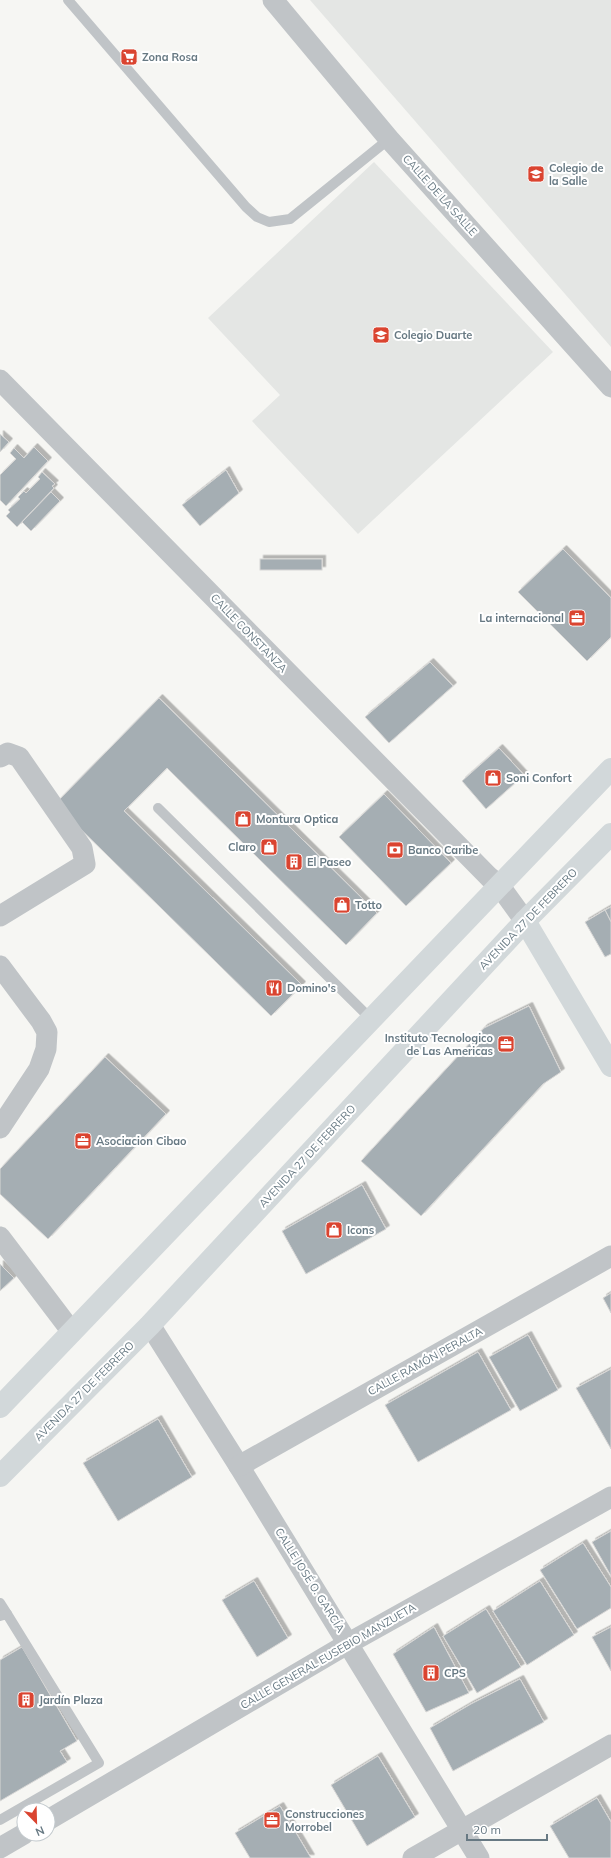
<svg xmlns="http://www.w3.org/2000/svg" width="611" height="1858" font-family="Mulish,sans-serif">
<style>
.built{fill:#e4e6e4}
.building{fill:#a5aeb3;stroke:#d8d7d6;filter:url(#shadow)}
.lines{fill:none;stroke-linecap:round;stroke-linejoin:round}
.service{stroke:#c0c4c7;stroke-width:10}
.minor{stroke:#c0c4c7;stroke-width:21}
.secondary{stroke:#d2d8da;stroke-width:22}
.primary{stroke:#d2d8da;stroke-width:22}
.labels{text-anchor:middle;stroke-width:4;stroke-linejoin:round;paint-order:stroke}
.poi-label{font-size:11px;font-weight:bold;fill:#677983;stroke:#fff;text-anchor:start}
.street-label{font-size:11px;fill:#677983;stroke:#fff}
</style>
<defs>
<filter id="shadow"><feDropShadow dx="3.5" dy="-3.5" stdDeviation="0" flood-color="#0004"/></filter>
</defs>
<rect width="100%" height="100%" fill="#f6f6f3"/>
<g class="built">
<polygon points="310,0 611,0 611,347"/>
<polygon points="374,162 553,352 358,534 252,421 280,395 208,318"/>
</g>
<g class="building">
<polygon points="0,434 9,442 0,452"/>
<polygon points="34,447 48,461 6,506 0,500 0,475 16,459 10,453 14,448 24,458"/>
<polygon points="226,470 239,493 200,526 182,505"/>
<polygon points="42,472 55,484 52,486 54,488 17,527 6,516 10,512 8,510 20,499 18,497 24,491 26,493 40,479 38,477"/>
<polygon points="51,492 60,501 31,531 22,522"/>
<polygon points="563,549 611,598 611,637 587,661 518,592"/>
<rect x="260" y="559" width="62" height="11"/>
<polygon points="430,662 453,686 389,743 365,717"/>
<polygon points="159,698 377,913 346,945 167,768 124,811 302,985 271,1016 55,804"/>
<polygon points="499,748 524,775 486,809 462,781"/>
<polygon points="384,794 451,863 406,906 339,837"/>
<polygon points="611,907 611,922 605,910"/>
<polygon points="605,910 611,922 611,954 605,957 585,922"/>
<polygon points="529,1006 561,1072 543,1084 421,1216 361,1161 484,1028"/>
<polygon points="105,1057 166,1114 48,1239 0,1194 0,1169"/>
<polygon points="362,1185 386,1229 306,1274 282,1231"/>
<polygon points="0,1264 14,1278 0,1291"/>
<polygon points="611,1293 611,1313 603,1298"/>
<polygon points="528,1335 558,1390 520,1411 489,1357"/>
<polygon points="478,1352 511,1410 418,1462 385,1405"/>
<polygon points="611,1369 611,1449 576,1388"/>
<polygon points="158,1419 192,1477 118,1521 83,1463"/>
<polygon points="611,1531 611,1576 592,1542"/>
<polygon points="583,1543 611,1587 611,1608 577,1629 540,1570"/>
<polygon points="254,1581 288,1638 257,1657 222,1600"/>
<polygon points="540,1581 574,1635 527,1665 493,1611"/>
<polygon points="486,1609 521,1667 477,1693 443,1636"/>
<polygon points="434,1627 469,1693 426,1712 393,1654"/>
<polygon points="611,1627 611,1671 592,1637"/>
<polygon points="22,1647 77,1741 60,1751 67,1762 0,1801 0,1660"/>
<polygon points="520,1679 544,1722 453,1771 430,1728 471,1704"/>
<polygon points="378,1756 415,1817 367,1846 331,1785"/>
<polygon points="597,1798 611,1822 611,1858 569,1858 550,1826"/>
<polygon points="280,1806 311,1858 250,1858 235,1833"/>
</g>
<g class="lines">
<g class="service">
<polyline points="68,0 246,207 257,217 269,222 290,219 389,139"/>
<polyline points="158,808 372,1020"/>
<polyline points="0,1603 7,1614"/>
<polyline points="0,1616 7,1614 99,1763 0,1820"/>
</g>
<g class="minor">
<polyline points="273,0 389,139 611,387"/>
<polyline points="0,380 489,877 499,885 525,921"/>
<polyline points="0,757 8,753 19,757 82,848 85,864 0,916"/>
<polyline points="0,966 41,1021 47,1032 46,1049 39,1069 0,1128"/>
<polyline points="0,1237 72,1332"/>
<polyline points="150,1325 239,1466 479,1858"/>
<polyline points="239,1466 611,1256"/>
<polyline points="48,1820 349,1643 611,1497"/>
<polyline points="0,1848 24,1834"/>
<polyline points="413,1858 611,1745"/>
</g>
<polyline class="secondary" points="525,921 611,1066"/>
<g class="primary">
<polyline points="0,1407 611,769"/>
<polyline points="0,1476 150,1325 525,921 611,834"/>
</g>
</g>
<defs>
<g id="supermarket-square" transform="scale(0.9)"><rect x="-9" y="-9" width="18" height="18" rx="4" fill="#da4430" stroke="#fff"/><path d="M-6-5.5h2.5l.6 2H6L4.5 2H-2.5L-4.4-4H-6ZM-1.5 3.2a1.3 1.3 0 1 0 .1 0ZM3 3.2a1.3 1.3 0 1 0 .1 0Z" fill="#fff"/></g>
<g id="university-square" transform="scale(0.9)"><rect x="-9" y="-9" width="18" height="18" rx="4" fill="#da4430" stroke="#fff"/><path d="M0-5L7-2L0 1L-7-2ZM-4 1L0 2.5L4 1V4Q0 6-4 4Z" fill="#fff"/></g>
<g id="office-square" transform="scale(0.9)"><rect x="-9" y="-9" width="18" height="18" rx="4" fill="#da4430" stroke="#fff"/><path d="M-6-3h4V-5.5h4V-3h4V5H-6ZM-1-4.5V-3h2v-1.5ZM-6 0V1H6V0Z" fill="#fff"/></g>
<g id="shop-square" transform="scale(0.9)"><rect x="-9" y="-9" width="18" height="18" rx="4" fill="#da4430" stroke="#fff"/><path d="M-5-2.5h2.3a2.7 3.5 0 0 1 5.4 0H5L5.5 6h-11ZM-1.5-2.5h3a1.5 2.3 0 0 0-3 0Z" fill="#fff"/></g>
<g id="bank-square" transform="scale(0.9)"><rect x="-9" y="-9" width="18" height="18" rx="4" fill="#da4430" stroke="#fff"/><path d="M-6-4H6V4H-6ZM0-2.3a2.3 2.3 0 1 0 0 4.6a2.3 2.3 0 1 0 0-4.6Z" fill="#fff"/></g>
<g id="building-square" transform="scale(0.9)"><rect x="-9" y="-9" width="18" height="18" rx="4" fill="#da4430" stroke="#fff"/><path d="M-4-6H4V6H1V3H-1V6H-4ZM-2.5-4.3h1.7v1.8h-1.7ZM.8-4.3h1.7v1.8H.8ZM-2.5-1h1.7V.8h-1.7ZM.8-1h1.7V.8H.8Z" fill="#fff"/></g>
<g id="restaurant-square" transform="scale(0.9)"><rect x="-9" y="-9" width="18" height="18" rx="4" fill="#da4430" stroke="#fff"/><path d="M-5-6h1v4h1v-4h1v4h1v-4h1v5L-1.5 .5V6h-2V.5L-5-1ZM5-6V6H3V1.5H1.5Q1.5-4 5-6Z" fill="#fff"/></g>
</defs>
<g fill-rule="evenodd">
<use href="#supermarket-square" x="129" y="57"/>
<use href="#university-square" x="536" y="174"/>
<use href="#university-square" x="381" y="335"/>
<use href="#office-square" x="577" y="618"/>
<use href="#shop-square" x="493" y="778"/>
<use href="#shop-square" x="243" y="819"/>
<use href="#shop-square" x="269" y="847"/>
<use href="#bank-square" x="395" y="850"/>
<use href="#building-square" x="294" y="862"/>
<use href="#shop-square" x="342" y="905"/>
<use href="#restaurant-square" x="274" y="988"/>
<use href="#office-square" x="506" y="1044"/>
<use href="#office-square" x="83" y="1141"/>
<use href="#shop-square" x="334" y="1230"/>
<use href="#building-square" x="431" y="1673"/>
<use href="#building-square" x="26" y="1700"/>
<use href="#office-square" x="272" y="1820"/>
</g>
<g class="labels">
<g class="poi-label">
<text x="142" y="61">Zona Rosa</text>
<text x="549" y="172">Colegio de<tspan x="549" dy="13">la Salle</tspan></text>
<text x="394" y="339">Colegio Duarte</text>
<text x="564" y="622" text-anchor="end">La internacional</text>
<text x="506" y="782">Soni Confort</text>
<text x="256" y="823">Montura Optica</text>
<text x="256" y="851" text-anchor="end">Claro</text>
<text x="408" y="854">Banco Caribe</text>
<text x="307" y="866">El Paseo</text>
<text x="355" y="909">Totto</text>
<text x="287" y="992">Domino's</text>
<text x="493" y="1042" text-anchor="end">Instituto Tecnologico<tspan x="493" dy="13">de Las Americas</tspan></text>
<text x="96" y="1145">Asociacion Cibao</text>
<text x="347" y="1234">Icons</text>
<text x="444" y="1677">CPS</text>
<text x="39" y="1704">Jardín Plaza</text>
<text x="285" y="1818">Construcciones<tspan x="285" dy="13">Morrobel</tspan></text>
</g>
<g class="street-label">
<text transform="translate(440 195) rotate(48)" y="4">CALLE DE LA SALLE</text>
<text transform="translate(249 633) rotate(46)" y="4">CALLE CONSTANZA</text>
<text transform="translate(528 919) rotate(-46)" y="4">AVENIDA 27 DE FEBRERO</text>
<text transform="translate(307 1156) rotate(-47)" y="4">AVENIDA 27 DE FEBRERO</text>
<text transform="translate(425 1361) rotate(-29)" y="4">CALLE RAMÓN PERALTA</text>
<text transform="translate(84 1391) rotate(-45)" y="4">AVENIDA 27 DE FEBRERO</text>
<text transform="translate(310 1580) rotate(58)" y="4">CALLE JOSÉ O. GARCÍA</text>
<text transform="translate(328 1656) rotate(-30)" y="4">CALLE GENERAL EUSEBIO MANZUETA</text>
</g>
</g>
<g transform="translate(36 1822) rotate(157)"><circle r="19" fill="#ffffff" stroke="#c2c9cd"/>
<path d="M0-3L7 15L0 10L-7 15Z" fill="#da4430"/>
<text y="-6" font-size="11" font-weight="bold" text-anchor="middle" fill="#677983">N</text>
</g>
<path d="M467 1834v6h80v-6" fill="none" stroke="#677983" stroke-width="2"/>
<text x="473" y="1834" font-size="12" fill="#677983" stroke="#ffffff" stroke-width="3" paint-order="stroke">20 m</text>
</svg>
